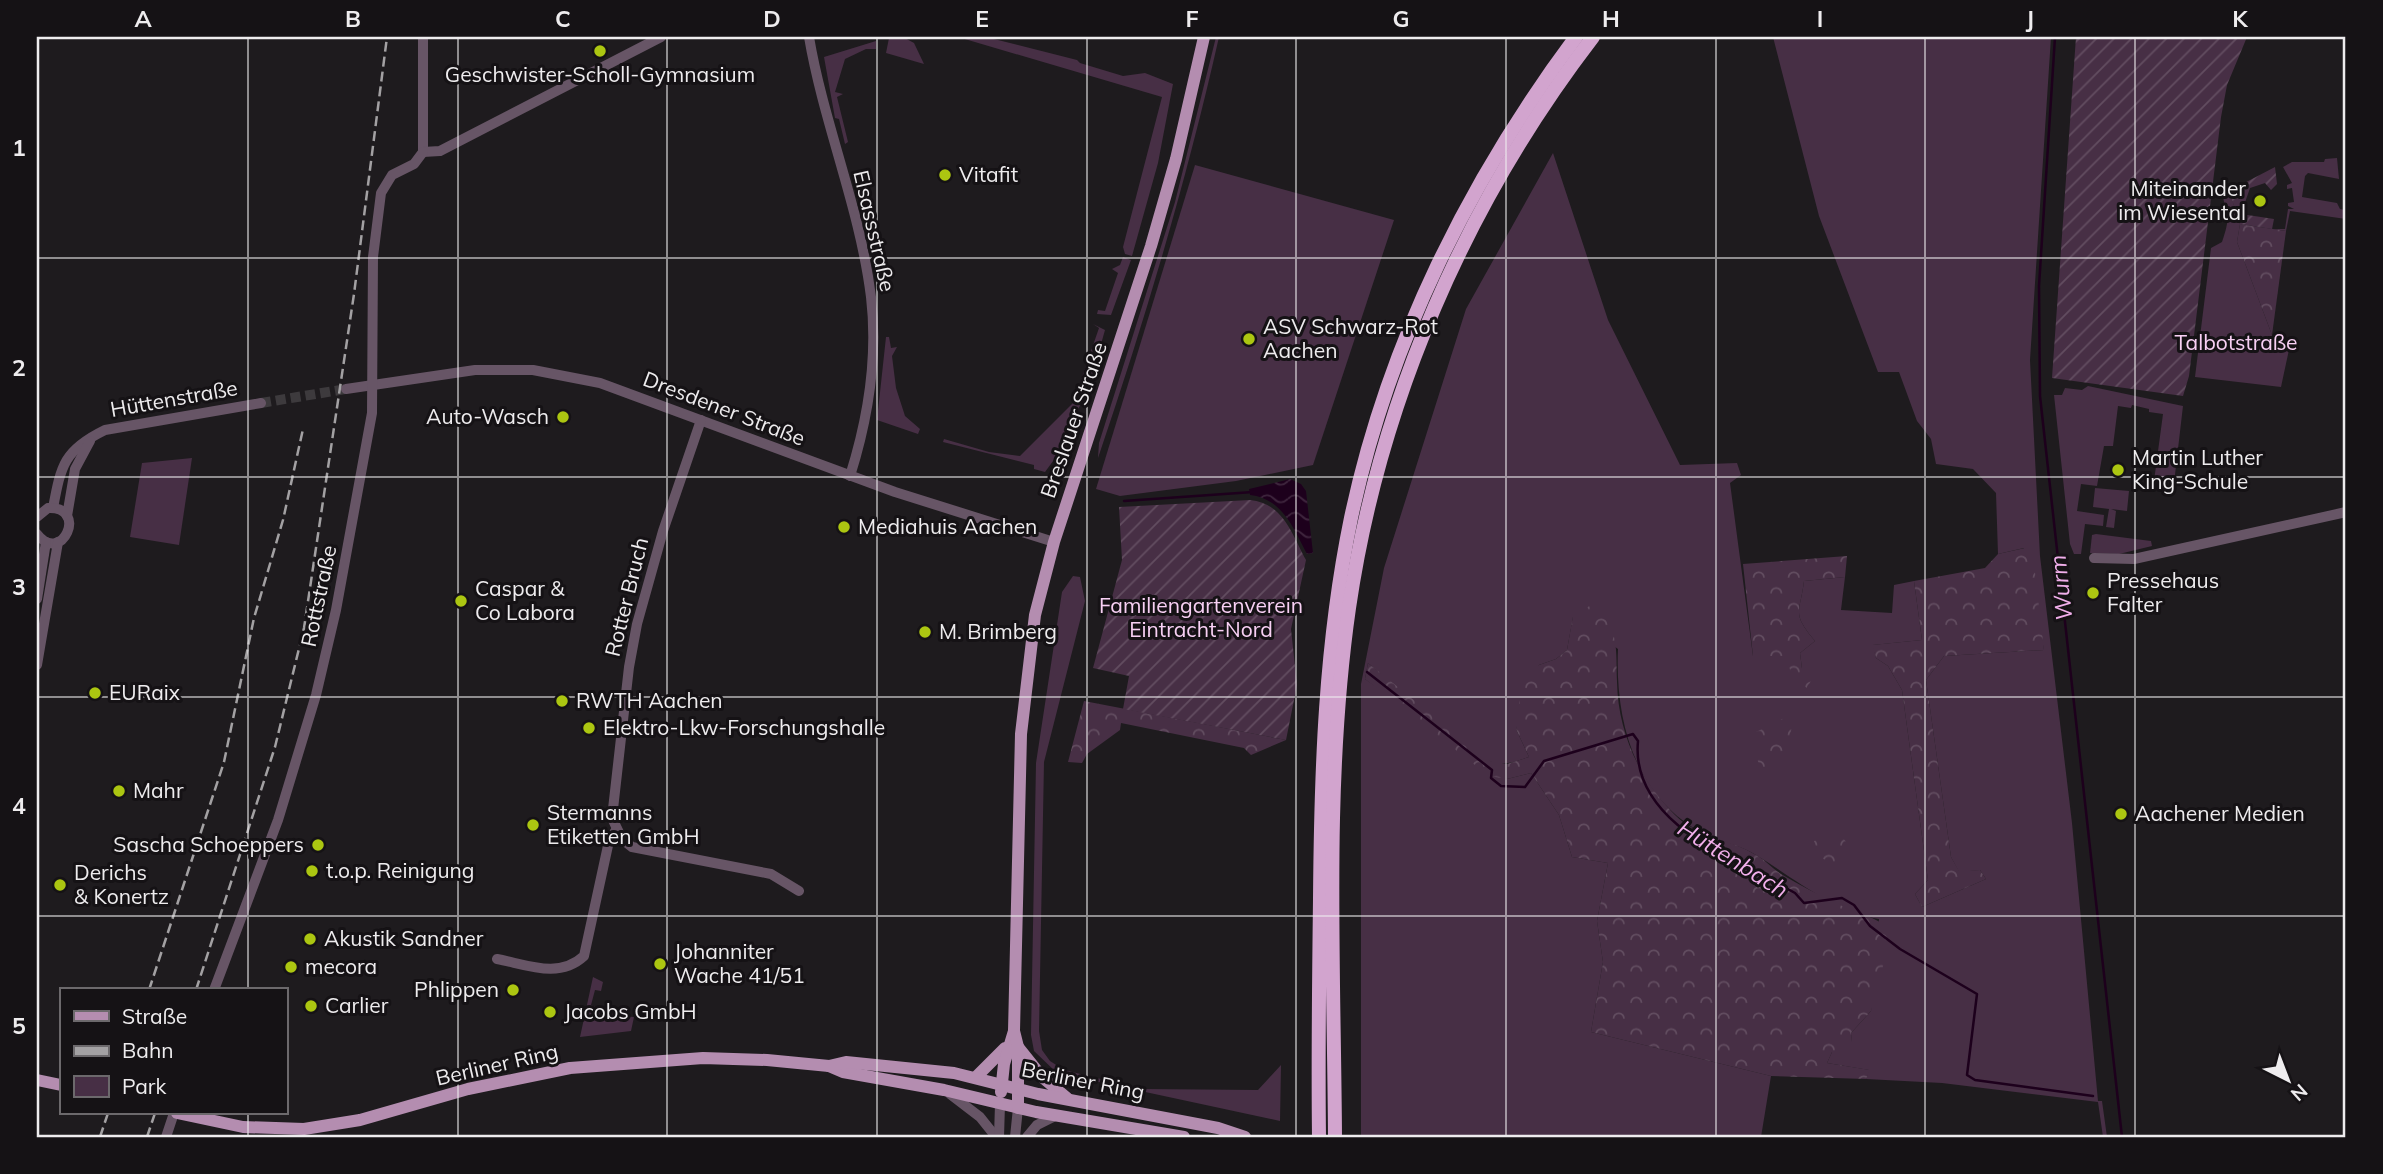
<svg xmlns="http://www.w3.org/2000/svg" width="2383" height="1174" font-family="Mulish,sans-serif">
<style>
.green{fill:#472f45}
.forest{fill:url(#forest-crowns)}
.garden{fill:url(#garden-furrows)}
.water{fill:url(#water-waves)}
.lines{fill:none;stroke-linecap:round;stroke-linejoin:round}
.stream{stroke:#1d001c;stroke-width:2.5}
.minor-tunnel{stroke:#3d3a3d;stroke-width:10;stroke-dasharray:10 5;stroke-linecap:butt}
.minor{stroke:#675566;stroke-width:10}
.major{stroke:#b48db0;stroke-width:12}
.highway{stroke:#d2a4ce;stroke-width:14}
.rail{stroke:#a3a1a3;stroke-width:2.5;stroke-dasharray:10 5;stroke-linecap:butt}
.grid{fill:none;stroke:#eeecee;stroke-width:2;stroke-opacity:0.55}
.poi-dot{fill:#acc611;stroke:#151215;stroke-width:2.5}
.labels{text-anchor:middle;stroke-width:6;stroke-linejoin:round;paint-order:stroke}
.poi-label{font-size:21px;fill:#eeecee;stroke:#151215;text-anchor:start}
.street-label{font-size:21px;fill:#eeecee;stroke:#151215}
.park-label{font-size:21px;fill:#f8d0f4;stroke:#151215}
.water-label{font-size:23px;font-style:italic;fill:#f1afeb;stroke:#151215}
.neatline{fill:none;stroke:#eeecee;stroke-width:2.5}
.grid-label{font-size:23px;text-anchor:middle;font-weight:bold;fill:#eeecee}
</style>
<defs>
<pattern id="forest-crowns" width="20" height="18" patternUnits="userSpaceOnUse" patternTransform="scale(1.75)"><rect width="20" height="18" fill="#472f45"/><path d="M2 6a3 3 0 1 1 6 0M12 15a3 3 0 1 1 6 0" fill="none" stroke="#624d60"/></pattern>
<pattern id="garden-furrows" width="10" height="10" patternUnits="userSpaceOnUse" patternTransform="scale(1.75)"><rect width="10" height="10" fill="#472f45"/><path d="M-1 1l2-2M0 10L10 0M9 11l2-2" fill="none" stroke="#624d60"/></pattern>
<pattern id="water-waves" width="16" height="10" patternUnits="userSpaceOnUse" patternTransform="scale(1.75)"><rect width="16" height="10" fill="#1d001c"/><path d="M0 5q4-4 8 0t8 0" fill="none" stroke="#3e253d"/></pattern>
</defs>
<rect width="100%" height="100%" fill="#1e1b1e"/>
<g class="green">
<polygon points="903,37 914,43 924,64 886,53 889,38"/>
<polygon points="958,37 986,37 1077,60 1080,63 1123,76 1145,73 1173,84 1158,163 1132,256 1125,254 1123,247 1162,97"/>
<path d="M1216 37H1219C1187 179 1145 320 1098 458L1099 443 1175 202Z"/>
<path d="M1773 37H2051L2030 360 2040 556 2072 823 2098 1101H2102L2107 1137H2103L2098 1102 1942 1083 1866 1079 1869 1070 1827 1063 1832 1052 1852 1044 1851 1033 1871 1011 1879 919C1833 911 1795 879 1756 855 1739 844 1715 841 1697 830 1633 792 1615 718 1618 649L1573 617 1567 650 1556 659 1539 665 1516 729 1529 757C1516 761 1506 766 1492 762 1466 754 1393 684 1368 663L1365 679 1507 779 1531 773 1559 815 1572 857 1608 863 1597 921 1603 962 1591 1032 1771 1076 1761 1137H1361V684L1384 568 1466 309 1553 153 1608 320 1680 465 1737 463 1741 475 1730 483 1753 656H1788L1802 669 1800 653 1815 641C1791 612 1800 614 1804 581L1845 577 1841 610 1892 613 1894 585 1914 581 1922 640 1873 645 1876 658 1888 666 1902 690 1928 880 1915 894 1922 907 1986 879 1980 870 1959 872 1951 857 1926 680 1944 656 2044 650 2024 548 1998 554 1996 493 1973 469 1936 464 1931 439 1917 421 1899 372H1878L1819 216Z"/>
<polygon points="876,41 876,49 866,49 845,59 835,92 843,94 837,97 848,142 845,144 839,119 835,118 824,57"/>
<polygon points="2337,158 2339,179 2308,173 2305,176 2302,197 2337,203 2340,209 2345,210 2346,205 2346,219 2290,211 2286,231 2273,229 2285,229 2288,209 2294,209 2288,206 2288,203 2294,202 2292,188 2287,189 2287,185 2292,183 2283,167 2292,162 2324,162 2325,159"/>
<polygon points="1195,165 1394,220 1313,465 1236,481 1120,496 1096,489"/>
<path d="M2227 184 2240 224 2237 242 2272 335 2287 339 2290 345 2281 387 2195 377 2211 248 2222 242C2234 207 2223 215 2222 185Z"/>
<polygon points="1123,257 1131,260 1111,315 1097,314 1098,310 1105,311 1118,273 1112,269 1120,265"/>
<polygon points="1093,324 1105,330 1092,376 1067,437 1063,437 1056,457 1045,472 1034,469 1034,465 943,442 944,439 989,452 1020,456 1073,403 1099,328"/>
<polygon points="886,337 889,337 891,348 897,347 892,356 896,388 905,416 920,429 918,434 877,420"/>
<polygon points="2088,386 2183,406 2174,483 2154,481 2163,414 2149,412 2149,409 2132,405 2131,408 2118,406 2113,446 2104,446 2097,486 2081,484 2077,511 2104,515 2103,526 2085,524 2081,554 2074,554 2070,544 2054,395 2062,395 2065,388 2082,390"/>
<polygon points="192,458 179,545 130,537 142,463"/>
<polygon points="2095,488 2129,491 2127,511 2111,509 2116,511 2114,528 2106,527 2109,509 2093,507"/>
<polygon points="2096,534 2151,541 2152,546 2119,554 2090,553 2092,535"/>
<polygon points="1073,576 1080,577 1085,601 1044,762 1039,1031 1042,1050 1050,1061 1064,1070 1142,1089 1258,1090 1281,1065 1280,1121 1057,1073 1034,1051 1031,1035 1036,763 1062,592"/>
<polygon points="593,977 603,982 601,991 595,990 591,1005 618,1016 634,1017 631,1031 580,1037"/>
</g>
<g class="forest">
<polygon points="2240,224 2286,231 2272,335 2237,242"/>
<polygon points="2025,548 2034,564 2044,650 1944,656 1926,680 1951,857 1959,871 1980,870 1986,879 1922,907 1915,894 1928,880 1902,690 1888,666 1876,658 1872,645 1922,640 1914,581 1985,568 1998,554"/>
<path d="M1847 556 1845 577 1804 581C1800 614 1791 612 1815 641L1800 653 1802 669 1812 679 1807 688 1792 679 1787 656H1753L1743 564Z"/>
<path d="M1596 602C1619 633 1616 646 1617 682 1618 732 1639 779 1675 815 1697 837 1730 839 1756 855 1765 860 1772 868 1781 874 1799 885 1819 895 1838 904 1855 913 1876 916 1889 929L1888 947 1871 1011 1851 1033 1853 1051 1843 1057 1832 1052 1827 1063 1870 1070 1866 1079 1771 1076 1591 1032 1603 962 1597 921 1608 863 1572 857 1559 815 1531 773 1507 779 1489 776 1365 679 1368 663 1490 761 1507 764 1529 757 1516 729 1522 681 1539 665 1556 659 1567 650 1573 616Z"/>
<polygon points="1084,701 1286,740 1251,755 1244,748 1121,723 1120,730 1087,754 1082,763 1068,762"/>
<path d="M1784 718 1792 726C1788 744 1788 769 1769 778 1755 766 1755 750 1756 732Z"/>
<polygon points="1827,836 1842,837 1849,845 1845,861 1837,866 1818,856 1814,841"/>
</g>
<g class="garden">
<polygon points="2076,37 2247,37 2227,85 2221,117 2189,376 2183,396 2052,378"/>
<polygon points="2275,167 2277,184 2271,190 2265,183 2250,188 2241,214 2274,219 2272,229 2240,224 2229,191"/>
<path d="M1250 500C1283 503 1292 534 1306 560L1291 629 1297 685 1286 740 1123 709 1129 676 1093 668 1122 560 1119 507Z"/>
</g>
<path class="water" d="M1290 479 1301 484 1306 491 1313 553 1307 554C1293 528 1283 499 1250 495L1249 489Z"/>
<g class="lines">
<g class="stream">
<polyline points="2055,37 2039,286 2040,396 2122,1137"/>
<polyline points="1124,501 1253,492"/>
<path d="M1367 672 1492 770 1491 778 1501 786 1525 787 1544 761 1633 734 1638 741C1630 823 1736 861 1795 893L1804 903 1842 898 1854 905 1870 926 1900 949 1977 994 1967 1075 1975 1080 2093 1096"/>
</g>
<polyline class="minor-tunnel" points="261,403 346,389"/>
<g class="minor">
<polyline points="423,37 423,152"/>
<path d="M809 37C824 125 860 208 871 297 878 357 868 419 850 476"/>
<polyline points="423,152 440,151 661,37"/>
<polyline points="346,389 475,370 533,370 600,383 895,492 1054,542"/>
<polyline points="701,420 663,531 637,624 629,667 612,818 622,839 632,847 771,874 799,891"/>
<path d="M53 508C61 465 64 450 105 430L261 403"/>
<polyline points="67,516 75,469 90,441"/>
<path d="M37 517 48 508C89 506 62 566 37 534"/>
<polyline points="2094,558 2134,559 2346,512"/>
<polyline points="37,599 46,542"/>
<polyline points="37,665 58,542"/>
<path d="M497 959C528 965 559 979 584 956L609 841 616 830"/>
<polyline points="214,990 278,820 316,695 336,610 372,413 373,257 381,193 392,175 414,164 423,152"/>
<polyline points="950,1094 980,1117 996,1137"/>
<polyline points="166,1137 174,1113"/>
<polyline points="999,1137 1000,1104"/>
<polyline points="1015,1137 1018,1108"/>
<polyline points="1027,1137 1037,1125 1057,1115"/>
</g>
<g class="major">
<polyline points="1018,1047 1042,1077 1067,1098"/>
<polyline points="829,1066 843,1072 944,1090 1036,1112 1184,1137"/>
<polyline points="976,1077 1005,1048"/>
<polyline points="37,1080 61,1085"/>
<polyline points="1001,1092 1004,1064 1014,1031"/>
<polyline points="1018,1108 1018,1047 1014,1031 1021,734 1035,615 1054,542 1151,246 1176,159 1204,37"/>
<polyline points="177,1113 243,1127 304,1129 360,1120 468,1089 570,1068 703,1058 767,1060 829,1066 846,1062 954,1073 1038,1094 1218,1128 1245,1137"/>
</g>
<g class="highway">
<path d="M1319 1137C1318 1058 1319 978 1320 899 1321 770 1325 644 1351 518 1388 343 1470 179 1576 37"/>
<path d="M1335 1137C1334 962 1324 782 1349 608 1379 402 1466 202 1593 37"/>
</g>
<g class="rail">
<polyline points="149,990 224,762 254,618 283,520 303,429"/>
<polyline points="196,990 275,747 304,628 354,294 387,37"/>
<polyline points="100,1137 108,1113"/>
<polyline points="147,1137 155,1113"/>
</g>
</g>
<path class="grid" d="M248 37V990M458 37V1137M667 37V1137M877 37V1137M1087 37V1137M1296 37V1137M1506 37V1137M1716 37V1137M1925 37V1137M2135 37V1137M37 258H2346M37 477H2346M37 697H2346M37 916H2346M248 1113V1137"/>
<g class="poi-dot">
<circle cx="600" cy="51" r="7"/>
<circle cx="945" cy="175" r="7"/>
<circle cx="2260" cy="201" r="7"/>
<circle cx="1249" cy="339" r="7"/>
<circle cx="563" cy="417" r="7"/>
<circle cx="2118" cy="470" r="7"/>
<circle cx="844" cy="527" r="7"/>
<circle cx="2093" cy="593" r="7"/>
<circle cx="461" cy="601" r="7"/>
<circle cx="925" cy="632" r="7"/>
<circle cx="95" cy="693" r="7"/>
<circle cx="562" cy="701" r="7"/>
<circle cx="589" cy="728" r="7"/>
<circle cx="119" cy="791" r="7"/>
<circle cx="2121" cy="814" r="7"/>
<circle cx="533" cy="825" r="7"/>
<circle cx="318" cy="845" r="7"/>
<circle cx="312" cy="871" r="7"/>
<circle cx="60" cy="885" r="7"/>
<circle cx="310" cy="939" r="7"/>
<circle cx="660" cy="964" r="7"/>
<circle cx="291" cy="967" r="7"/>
<circle cx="513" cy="990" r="7"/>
<circle cx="311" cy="1006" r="7"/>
<circle cx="550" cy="1012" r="7"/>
</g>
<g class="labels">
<g class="poi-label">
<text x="600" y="82" text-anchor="middle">Geschwister-Scholl-Gymnasium</text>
<text x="959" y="182">Vitafit</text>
<text x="2246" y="196" text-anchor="end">Miteinander<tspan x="2246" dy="24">im Wiesental</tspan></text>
<text x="1263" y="334">ASV Schwarz-Rot<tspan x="1263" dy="24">Aachen</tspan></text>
<text x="549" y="424" text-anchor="end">Auto-Wasch</text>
<text x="2132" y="465">Martin Luther<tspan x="2132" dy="24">King-Schule</tspan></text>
<text x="858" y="534">Mediahuis Aachen</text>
<text x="2107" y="588">Pressehaus<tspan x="2107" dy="24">Falter</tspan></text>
<text x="475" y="596">Caspar &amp;<tspan x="475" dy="24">Co Labora</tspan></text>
<text x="939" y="639">M. Brimberg</text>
<text x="109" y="700">EURaix</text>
<text x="576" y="708">RWTH Aachen</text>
<text x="603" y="735">Elektro-Lkw-Forschungshalle</text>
<text x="133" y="798">Mahr</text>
<text x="547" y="820">Stermanns<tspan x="547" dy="24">Etiketten GmbH</tspan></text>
<text x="2135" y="821">Aachener Medien</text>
<text x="304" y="852" text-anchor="end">Sascha Schoeppers</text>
<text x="326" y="878">t.o.p. Reinigung</text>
<text x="74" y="880">Derichs<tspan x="74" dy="24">&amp; Konertz</tspan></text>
<text x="324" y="946">Akustik Sandner</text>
<text x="674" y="959">Johanniter<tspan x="674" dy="24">Wache 41/51</tspan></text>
<text x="305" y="974">mecora</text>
<text x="499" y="997" text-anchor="end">Phlippen</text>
<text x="325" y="1013">Carlier</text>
<text x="564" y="1019">Jacobs GmbH</text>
</g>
<g class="street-label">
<text transform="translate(874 231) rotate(77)" y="7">Elsassstraße</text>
<text transform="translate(174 399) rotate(-10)" y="7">Hüttenstraße</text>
<text transform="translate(724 409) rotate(21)" y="7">Dresdener Straße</text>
<text transform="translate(1074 420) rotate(-71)" y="7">Breslauer Straße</text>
<text transform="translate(319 596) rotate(-78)" y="7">Rottstraße</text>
<text transform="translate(627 597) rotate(-76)" y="7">Rotter Bruch</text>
<text transform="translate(497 1065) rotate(-13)" y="7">Berliner Ring</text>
<text transform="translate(1083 1081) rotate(11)" y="7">Berliner Ring</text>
</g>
<g class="park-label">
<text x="2236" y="350">Talbotstraße</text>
<text x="1201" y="613">Familiengartenverein<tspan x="1201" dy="24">Eintracht-Nord</tspan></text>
</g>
<g class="water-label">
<text transform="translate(2061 588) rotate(-96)" y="8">Wurm</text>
<text transform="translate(1733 859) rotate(32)" y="8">Hüttenbach</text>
</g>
</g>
<rect width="2383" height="1174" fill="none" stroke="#151215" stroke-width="77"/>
<rect x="60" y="988" width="228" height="126" fill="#151215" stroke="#6c696c" stroke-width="2"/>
<rect x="74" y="1011" width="35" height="10" fill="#b48db0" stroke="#6c696c" stroke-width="2"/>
<text x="122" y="1024" font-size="21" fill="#eeecee">Straße</text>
<rect x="74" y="1046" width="35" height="10" fill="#a3a1a3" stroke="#6c696c" stroke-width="2"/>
<text x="122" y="1058" font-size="21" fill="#eeecee">Bahn</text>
<rect x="74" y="1076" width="35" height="21" fill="#472f45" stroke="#6c696c" stroke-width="2"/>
<text x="122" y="1094" font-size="21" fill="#eeecee">Park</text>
<g transform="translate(2288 1080) rotate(138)" stroke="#151215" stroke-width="5" paint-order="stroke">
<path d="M0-5L12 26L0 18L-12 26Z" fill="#eeecee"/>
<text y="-10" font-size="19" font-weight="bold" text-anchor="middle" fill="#eeecee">N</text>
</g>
<rect x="38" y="38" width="2306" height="1098" class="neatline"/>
<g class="grid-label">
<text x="143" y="27">A</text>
<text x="353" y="27">B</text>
<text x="563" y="27">C</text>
<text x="772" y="27">D</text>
<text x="982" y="27">E</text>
<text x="1192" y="27">F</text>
<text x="1401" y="27">G</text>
<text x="1611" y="27">H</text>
<text x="1820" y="27">I</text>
<text x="2030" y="27">J</text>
<text x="2240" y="27">K</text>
<text x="19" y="156">1</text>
<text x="19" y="376">2</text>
<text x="19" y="595">3</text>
<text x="19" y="814">4</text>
<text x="19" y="1034">5</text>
</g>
</svg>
